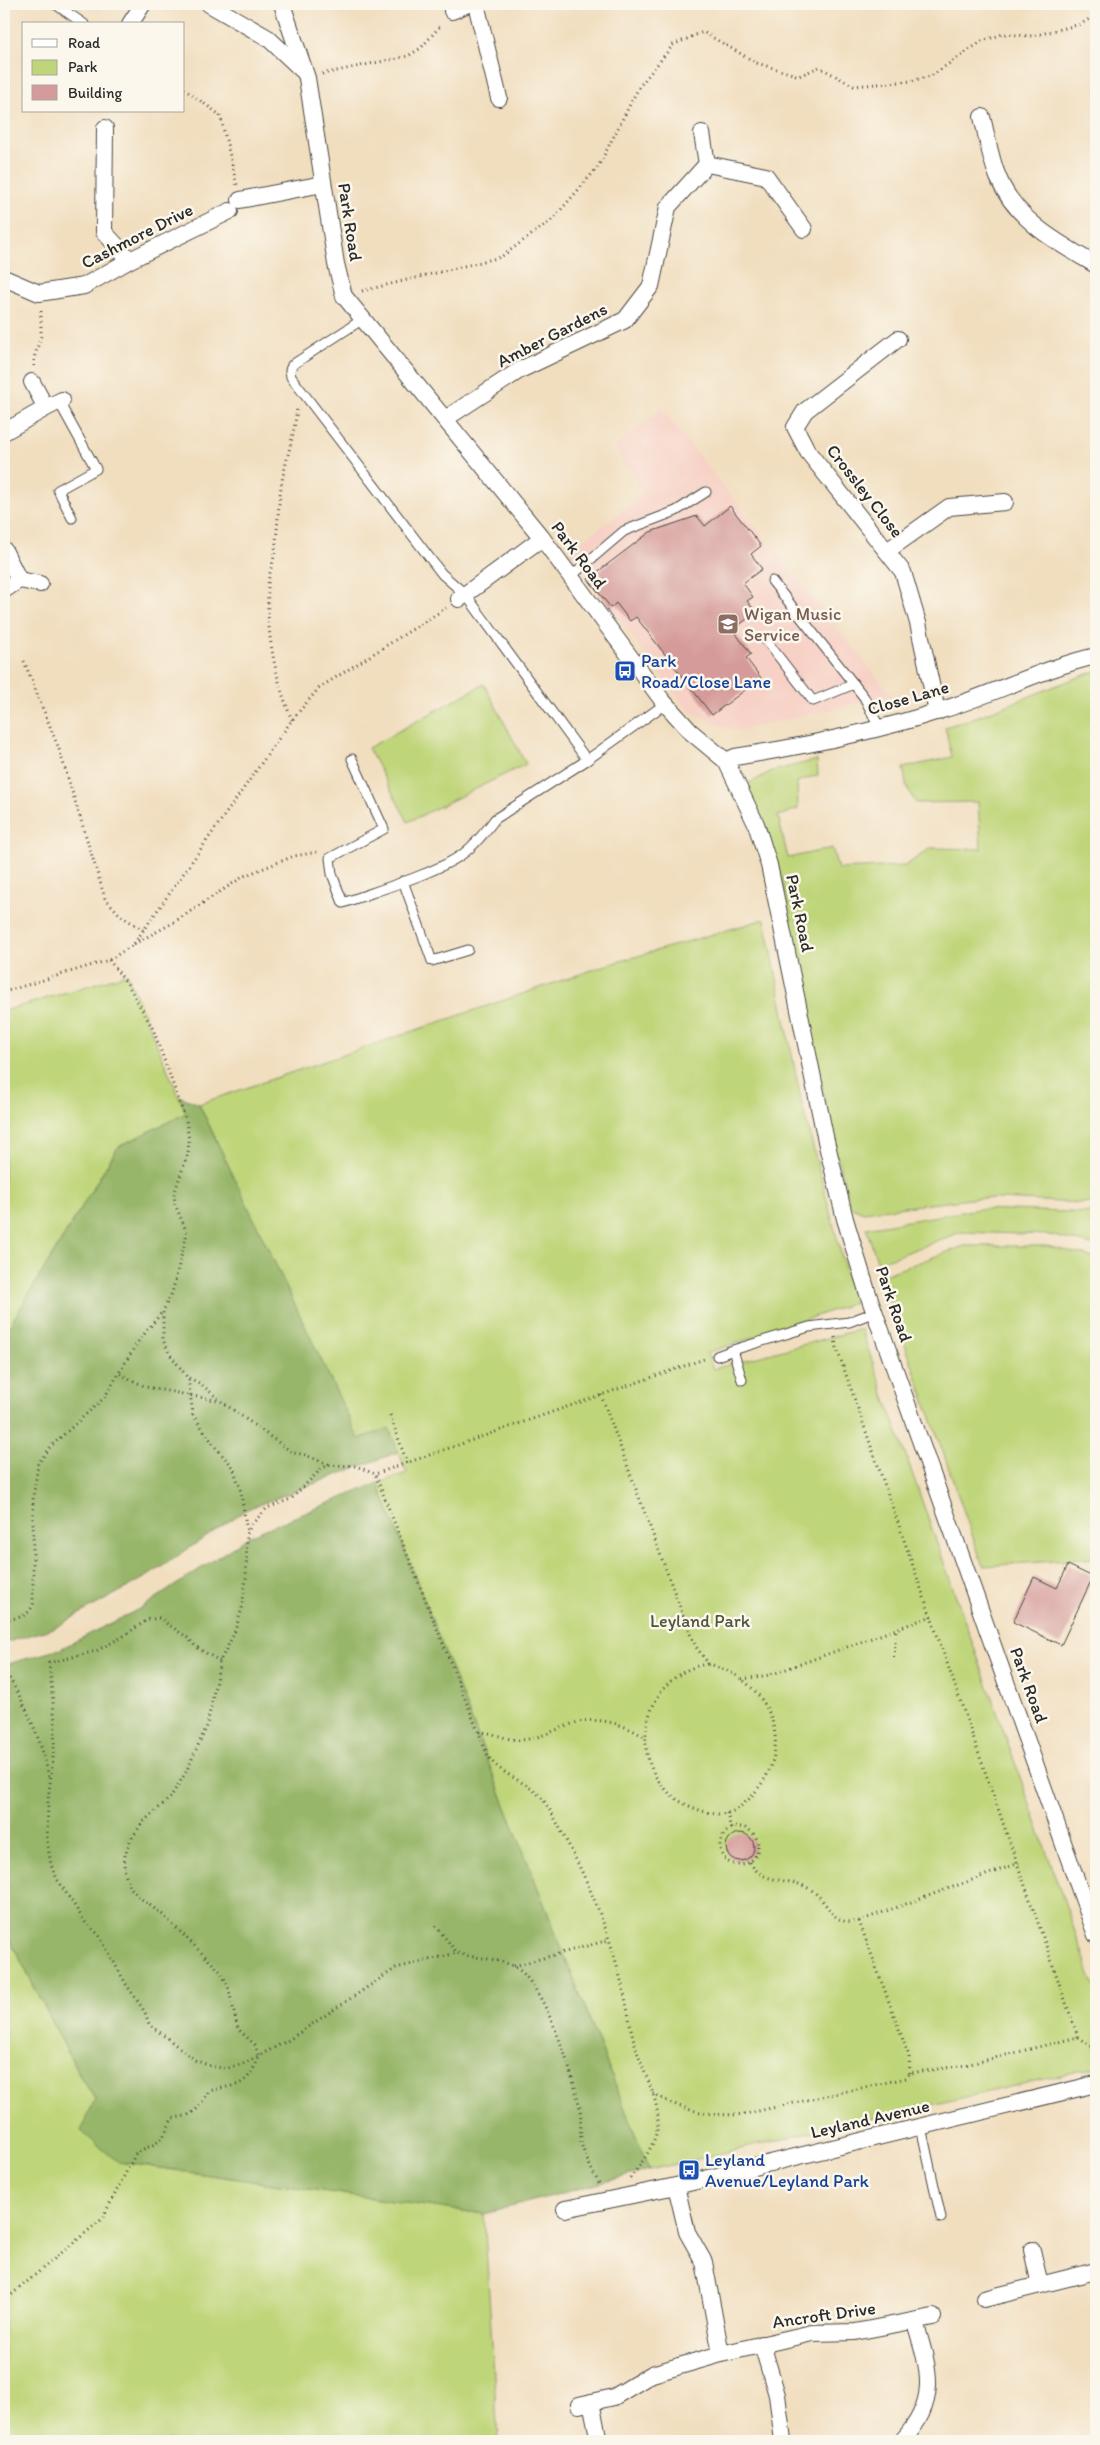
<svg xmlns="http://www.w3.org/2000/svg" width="1100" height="2445" font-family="Itim,sans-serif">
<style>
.built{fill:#f7d1c6}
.green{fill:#bfd579;stroke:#758052}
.forest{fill:#97b669;stroke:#61704a}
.building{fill:#d59b9a}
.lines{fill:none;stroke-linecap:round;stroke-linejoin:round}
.lane-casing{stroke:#494641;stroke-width:11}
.street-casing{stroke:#494641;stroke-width:18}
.path{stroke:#494641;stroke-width:3;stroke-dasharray:1 4;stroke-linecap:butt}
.lane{stroke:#fff;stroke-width:9}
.street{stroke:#fff;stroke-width:16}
.labels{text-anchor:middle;stroke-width:5;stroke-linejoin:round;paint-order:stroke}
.street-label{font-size:18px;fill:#2b2b2b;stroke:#fbf7ec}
.education-label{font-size:18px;fill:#785e54;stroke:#fbf7ec;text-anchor:start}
.transit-label{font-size:18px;fill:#164399;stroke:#fbf7ec;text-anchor:start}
.park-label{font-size:18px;fill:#50563e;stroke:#fbf7ec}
</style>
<rect width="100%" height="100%" fill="#fbf7ec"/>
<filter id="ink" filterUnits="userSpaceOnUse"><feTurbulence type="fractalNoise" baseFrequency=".02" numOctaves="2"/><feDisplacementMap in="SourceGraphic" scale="10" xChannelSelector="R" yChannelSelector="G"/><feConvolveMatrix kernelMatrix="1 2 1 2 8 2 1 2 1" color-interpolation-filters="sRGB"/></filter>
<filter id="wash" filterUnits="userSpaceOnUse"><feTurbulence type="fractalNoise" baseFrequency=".0096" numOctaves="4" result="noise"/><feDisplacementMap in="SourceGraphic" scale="20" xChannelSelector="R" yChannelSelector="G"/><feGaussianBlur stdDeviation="1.12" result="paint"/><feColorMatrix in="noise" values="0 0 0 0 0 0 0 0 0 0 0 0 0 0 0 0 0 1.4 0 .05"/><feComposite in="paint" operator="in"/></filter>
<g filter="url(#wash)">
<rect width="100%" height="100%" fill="#f1debf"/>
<polygon class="built" points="661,409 892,696 735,731 689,711 567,552 644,494 614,447"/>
<g class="green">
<path d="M1096 671V1201L1082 1203 979 1198 863 1212 850 1206 831 1133 782 879 764 823 746 785 772 771 817 760 818 775 797 782 798 809 778 816 788 858 832 848 838 869 905 866 931 848 981 849 978 802 916 803 907 788 903 768 952 757 945 727C997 712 1045 688 1096 671Z"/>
<polygon points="484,684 526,764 408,822 368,748"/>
<polygon points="765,919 802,1105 854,1303 707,1353 713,1369 861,1329 1096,1991 1096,2067 649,2170 378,1483 407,1473 389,1429 359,1440 199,1104 607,965"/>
<polygon points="127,974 186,1113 118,1147 4,1335 4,1011"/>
<polygon points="979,1209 1096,1213 1096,1246 1050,1235 961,1232 878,1263 866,1228"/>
<polygon points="964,1246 1047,1246 1096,1258 1096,1558 983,1566 881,1276"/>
<polygon points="4,1928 80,2076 95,2099 118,2162 484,2214 498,2441 4,2441"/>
</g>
<g class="forest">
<polygon points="179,1096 199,1104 359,1439 389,1428 398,1452 247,1509 148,1576 54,1628 4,1643 4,1335 118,1147 186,1113"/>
<polygon points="378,1483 649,2170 484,2214 118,2162 81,2131 95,2099 80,2076 4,1928 4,1665 60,1649 143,1607 251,1535"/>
</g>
<g id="blocks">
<g class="building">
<polygon points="730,506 761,546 751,554 762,569 743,583 753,597 747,601 756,612 733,630 751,654 746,658 761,678 712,715 636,617 630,621 616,603 611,608 588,579 650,532 697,516 705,526"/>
<polygon points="1068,1565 1093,1577 1061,1645 1013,1622 1034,1577 1057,1588"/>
<circle cx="740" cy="1847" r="14"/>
</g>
</g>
</g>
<g filter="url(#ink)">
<use href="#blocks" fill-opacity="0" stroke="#494641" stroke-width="1"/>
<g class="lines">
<g class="lane-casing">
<g id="lane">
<polyline points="55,4 84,24"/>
<polyline points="363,319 292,365 290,370 291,377 442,574 466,595 587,760"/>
<polyline points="59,402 96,469 58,490 72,518"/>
<polyline points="570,577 624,531 676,511 706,492"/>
<polyline points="772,581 864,697 879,727"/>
<polyline points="765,639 813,701 854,684"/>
<path d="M352 759 384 829 330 858 332 874 343 903C375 891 438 873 464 853 476 844 486 831 495 819L587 760 665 704"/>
<polyline points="403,881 432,961 468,950"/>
<polyline points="733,1350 809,1327 849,1322 875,1312"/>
<polyline points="717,1356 733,1350 742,1380"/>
<polyline points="921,2127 941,2218"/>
</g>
</g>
<g class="street-casing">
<g id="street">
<polyline points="209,4 268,38 302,70"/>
<polyline points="282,4 307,78 336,264 344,296 542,538 662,700 691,732 726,761 756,824 769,865 826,1141 845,1219 867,1291 1096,1935"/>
<polyline points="476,4 499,98"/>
<polyline points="452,11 468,4"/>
<polyline points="130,24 143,4"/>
<path d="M982 117C987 136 990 158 998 177 1015 220 1058 243 1096 265"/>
<polyline points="105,128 104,232 130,260"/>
<polyline points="702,133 707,164"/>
<polyline points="240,200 323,184"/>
<polyline points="4,278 39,293 84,286 130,260 230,211"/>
<polyline points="898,339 805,411 795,427 808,452 903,572 918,623 937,712"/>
<polyline points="46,408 62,400"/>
<polyline points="445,419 520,370 625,320 651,286 668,207 707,164 766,176 804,229"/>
<polyline points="4,432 46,408 32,382"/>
<polyline points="4,550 19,580"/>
<polyline points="887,551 949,507 1005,502"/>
<polyline points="4,590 19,580 40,584"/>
<polyline points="459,599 542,538"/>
<path d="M726 761 735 757C805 746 875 732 942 710 994 694 1043 668 1096 656"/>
<polyline points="676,2186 687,2232 704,2262 721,2354"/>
<polyline points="565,2209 676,2186 1096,2084"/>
<polyline points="1032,2250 1040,2285"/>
<polyline points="984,2299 1096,2271"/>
<polyline points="762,2344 777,2395 783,2441"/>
<polyline points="591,2402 599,2441"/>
<polyline points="579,2405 614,2397 652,2374 721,2354 812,2333 855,2332 933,2317"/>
<path d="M902 2441C940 2400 929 2369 915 2322"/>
</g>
</g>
<g class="path">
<polyline points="322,74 408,56 421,48 441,25"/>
<polyline points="184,89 220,115 237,185"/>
<polyline points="362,291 501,257 553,219 598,167 639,87 673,45 703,32 757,63 799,76 819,67 854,86 911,81 931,76 982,41 1003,34 1033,36 1081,24 1096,15"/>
<polyline points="34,366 34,358 41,336 41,309"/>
<polyline points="24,661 59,749 105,898 120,915 143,930"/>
<path d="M292 720C275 679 266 632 268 587 268 574 274 562 275 550 278 527 278 504 282 481 287 456 295 432 297 407"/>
<polyline points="134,944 171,924 244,876 294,856 318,852"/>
<polyline points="109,960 128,985 153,1029 186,1120 189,1140 188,1153 174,1194 175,1204 187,1233 172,1293 163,1311 163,1340 169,1353 188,1378 193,1415 216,1448 233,1467 241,1492 247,1532"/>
<polyline points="4,992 109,960 133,945 292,720 319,688 446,608"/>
<polyline points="835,1337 836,1346 1078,2037"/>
<polyline points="120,1374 146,1387 220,1401"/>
<polyline points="189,1378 201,1384 222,1402 293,1453 303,1454 330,1465"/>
<polyline points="601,1395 688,1629 696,1647 708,1663"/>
<polyline points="390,1415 407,1463"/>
<path d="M4 1620C17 1618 29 1617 33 1604V1500L38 1464 50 1447 104 1398 137 1343 163 1311"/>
<polyline points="894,1657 896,1629"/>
<polyline points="220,1661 196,1647 188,1638 159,1618 147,1620 122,1637 96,1651 49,1663 55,1722 54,1750 48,1800 47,1841 51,1865 57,1879 85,1922 99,1935 126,1984 145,2012 149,2024 195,2060 213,2067 228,2068 243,2064 287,2041 396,1968 457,1953"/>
<path d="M708 1664C764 1677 797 1738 759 1787 752 1797 740 1810 727 1813 716 1816 704 1812 694 1808 645 1790 632 1733 661 1692 672 1677 689 1666 708 1664Z"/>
<path d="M4 1670C25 1702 42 1741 49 1778"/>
<polyline points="742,1679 770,1675 932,1616"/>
<path d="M479 1732C494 1732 505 1740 520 1740 539 1739 556 1729 575 1723 598 1716 625 1724 644 1737"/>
<polyline points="727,1813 731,1829"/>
<circle cx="739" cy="1846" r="19"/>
<path d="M750 1862C763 1886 787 1876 808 1888 831 1901 829 1927 859 1921L1019 1863"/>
<polyline points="859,1921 909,2056 910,2073"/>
<path d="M436 1926 457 1953C475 1959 495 1957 513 1966 543 1980 572 2071 579 2104 583 2118 578 2135 583 2149 587 2161 593 2172 599 2184"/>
<polyline points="514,1966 609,1940"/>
<path d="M653 2093C681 2111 713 2117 745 2114L906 2078 910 2073 966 2065 1078 2037 1096 2049"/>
<path d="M630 2178C642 2163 656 2144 658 2124 659 2097 643 2073 636 2048 630 2029 628 2008 623 1989 611 1937 591 1887 566 1840 559 1827 552 1812 544 1801 529 1781 500 1776 488 1756L375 1474 704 1359"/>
<path d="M4 2301 102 2219 135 2155C143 2147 153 2147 160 2140 166 2134 168 2125 173 2118 195 2116 198 2109 209 2091 240 2083 245 2089 259 2057L255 2045 238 2029 228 1986 221 1972 163 1915 139 1897 129 1886 124 1869 125 1855 131 1839 143 1822 170 1798 185 1774 207 1726 220 1661 234 1634 242 1608 246 1578 247 1533 252 1524 267 1508 291 1499 322 1468 330 1465 356 1466 375 1474"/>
</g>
<use href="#lane" class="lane"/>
<use href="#street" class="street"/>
</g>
</g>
<defs>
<g id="school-square" transform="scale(1.125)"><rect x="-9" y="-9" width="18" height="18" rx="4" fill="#8d6e63" stroke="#fbf7ec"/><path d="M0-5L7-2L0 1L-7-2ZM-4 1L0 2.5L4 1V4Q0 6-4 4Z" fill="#fff"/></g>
<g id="bus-square" transform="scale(1.125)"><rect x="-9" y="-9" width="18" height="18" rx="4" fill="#1a4fb4" stroke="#fbf7ec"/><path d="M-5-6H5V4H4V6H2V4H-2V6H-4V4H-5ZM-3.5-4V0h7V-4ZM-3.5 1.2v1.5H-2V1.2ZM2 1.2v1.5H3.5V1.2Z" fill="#fff"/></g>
</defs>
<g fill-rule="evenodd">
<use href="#school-square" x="728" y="624"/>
<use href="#bus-square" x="625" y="671"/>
<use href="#bus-square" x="689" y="2170"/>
</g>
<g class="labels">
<g class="street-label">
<text transform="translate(350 222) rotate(81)" y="6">Park Road</text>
<text transform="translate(137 236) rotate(-27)" y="6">Cashmore Drive</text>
<text transform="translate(552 335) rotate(-27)" y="6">Amber Gardens</text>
<text transform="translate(865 491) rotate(52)" y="6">Crossley Close</text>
<text transform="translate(579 555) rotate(53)" y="6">Park Road</text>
<text transform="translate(908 698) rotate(-16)" y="6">Close Lane</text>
<text transform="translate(800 913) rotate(78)" y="6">Park Road</text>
<text transform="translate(894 1304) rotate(71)" y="6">Park Road</text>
<text transform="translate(1029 1685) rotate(70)" y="6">Park Road</text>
<text transform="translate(870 2119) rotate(-13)" y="6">Leyland Avenue</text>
<text transform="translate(824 2315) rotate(-8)" y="6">Ancroft Drive</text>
</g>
<g class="education-label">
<text x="744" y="620">Wigan Music<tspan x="744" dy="21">Service</tspan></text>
</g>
<g class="transit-label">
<text x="641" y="667">Park<tspan x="641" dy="21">Road/Close Lane</tspan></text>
<text x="705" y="2166">Leyland<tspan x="705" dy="21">Avenue/Leyland Park</tspan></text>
</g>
<g class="park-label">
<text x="700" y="1627">Leyland Park</text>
</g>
</g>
<rect width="1100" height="2445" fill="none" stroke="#fbf7ec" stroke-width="20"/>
<rect x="22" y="22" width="162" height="90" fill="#fbf7ec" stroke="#a8a59f"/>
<rect x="32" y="39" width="25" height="8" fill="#ffffff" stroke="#a8a59f"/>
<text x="68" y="48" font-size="15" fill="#2b2b2b">Road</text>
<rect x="32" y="60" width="25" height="15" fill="#bfd579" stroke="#a8a59f"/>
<text x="68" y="72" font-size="15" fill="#2b2b2b">Park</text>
<rect x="32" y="85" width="25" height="15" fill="#d59b9a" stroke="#a8a59f"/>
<text x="68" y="98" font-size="15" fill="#2b2b2b">Building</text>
</svg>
